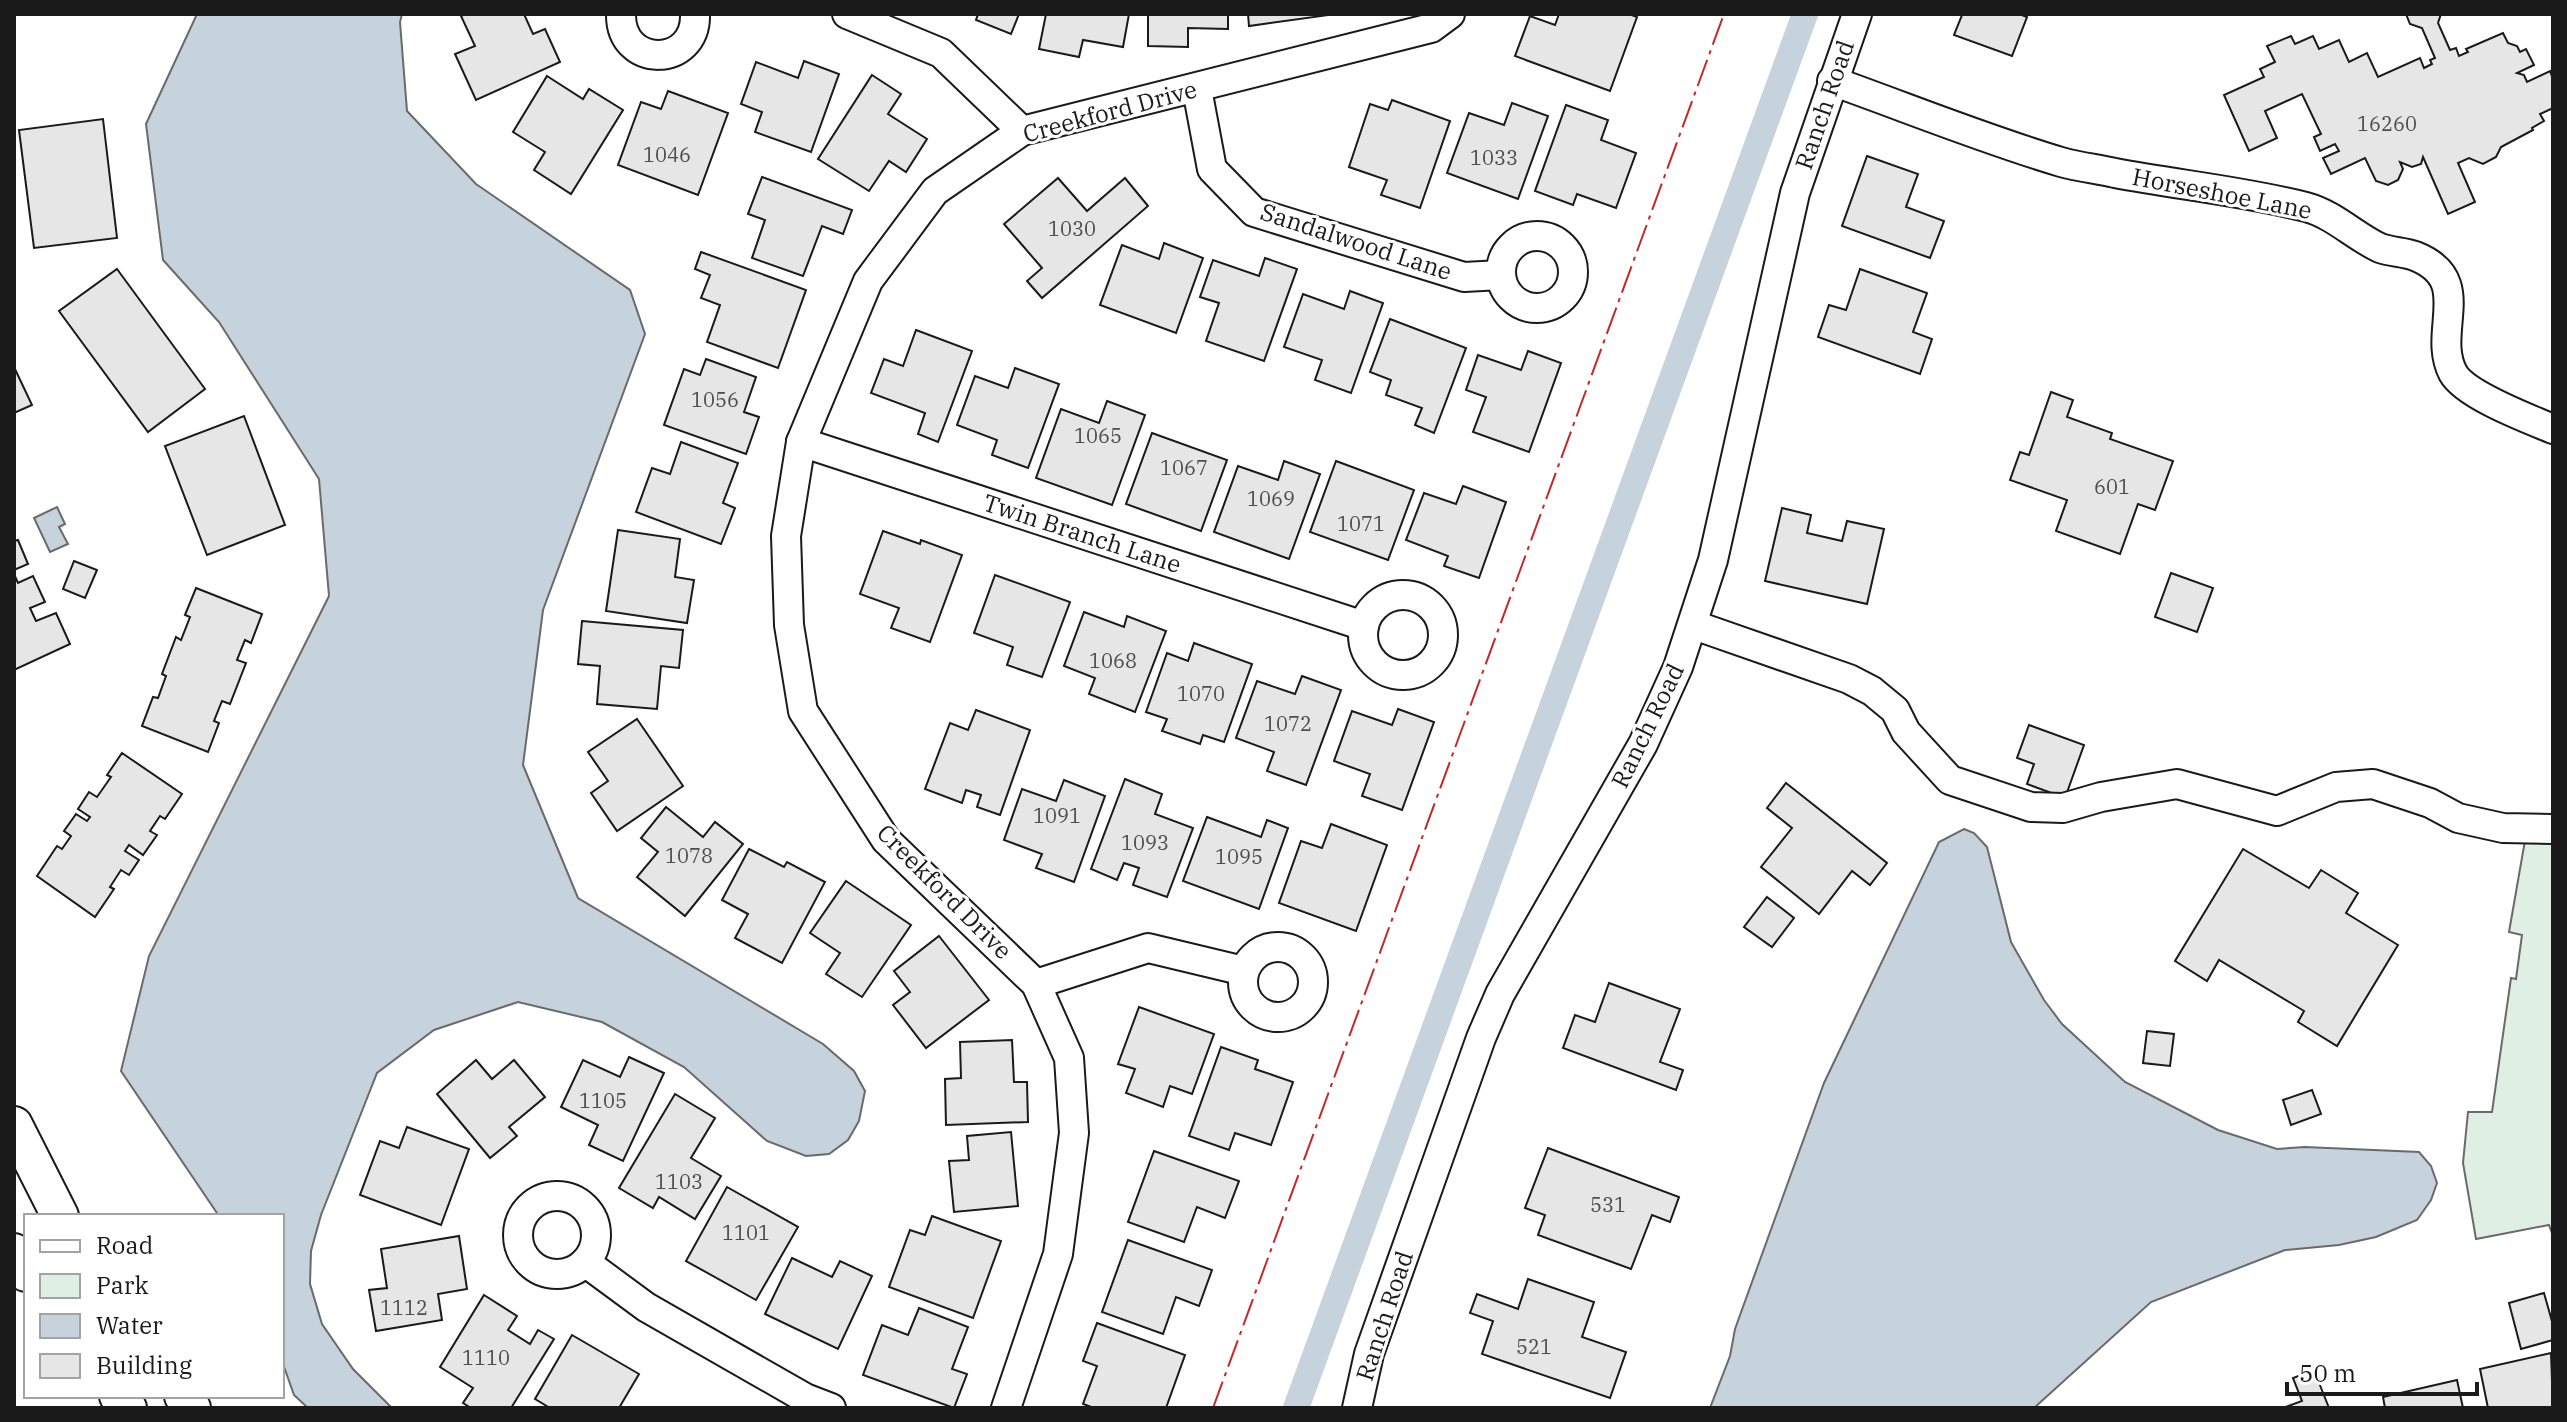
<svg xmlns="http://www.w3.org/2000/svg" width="2567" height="1422" font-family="'IBM Plex Serif',serif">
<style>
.green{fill:#e0efe3;stroke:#6a6a6a;stroke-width:2}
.water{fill:#c6d2dc;stroke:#6a6a6a;stroke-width:2}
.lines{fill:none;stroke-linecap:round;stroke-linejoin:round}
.canal{stroke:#c6d2dc;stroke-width:26}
.building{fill:#e6e6e6;stroke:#1a1a1a;stroke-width:2}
.minor-casing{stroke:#1a1a1a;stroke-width:32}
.major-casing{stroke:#1a1a1a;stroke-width:40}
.minor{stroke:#fff;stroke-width:28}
.major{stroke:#fff;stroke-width:36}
.power{stroke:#c62828;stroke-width:2;stroke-dasharray:28 6 4 6;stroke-linecap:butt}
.labels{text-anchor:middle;stroke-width:6;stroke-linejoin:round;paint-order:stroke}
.number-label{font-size:20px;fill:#4d4d4d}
.street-label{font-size:24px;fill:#1a1a1a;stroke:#fff}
</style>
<rect width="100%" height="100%" fill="#fff"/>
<polygon class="green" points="2527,829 2553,829 2553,1236 2549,1225 2476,1239 2463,1163 2468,1112 2492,1112 2511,978 2516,979 2522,935 2509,932"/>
<g class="water">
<polygon points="197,14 402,14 400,22 407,111 476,184 630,290 645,334 543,610 523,765 578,898 823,1044 854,1071 865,1091 859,1121 848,1140 829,1154 806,1156 767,1141 684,1067 602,1022 518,1002 434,1030 377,1073 321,1215 311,1251 310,1284 322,1324 353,1369 392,1408 308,1408 294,1395 282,1361 282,1216 219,1216 121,1071 149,956 329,596 319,479 219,322 163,260 146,124"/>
<polygon points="57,507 65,524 59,527 68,544 50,552 34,518"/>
<polygon points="1964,829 1974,833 1987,847 2011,942 2044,1000 2062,1024 2125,1082 2218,1130 2277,1149 2305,1147 2419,1152 2431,1166 2437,1183 2431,1200 2417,1220 2376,1237 2339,1245 2285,1250 2151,1302 2034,1408 1710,1408 1730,1356 1735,1329 1824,1083 1939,842"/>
</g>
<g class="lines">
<polyline class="canal" points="1296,1408 1805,14"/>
</g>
<g class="building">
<polygon points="465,14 524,14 533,34 545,29 560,62 476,100 455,54 475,46 461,16"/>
<polygon points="978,14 1019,14 1011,34 976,20"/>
<polygon points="1046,14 1129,14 1123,47 1083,40 1079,57 1039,49"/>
<polygon points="1148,14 1228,14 1228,29 1188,28 1188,47 1148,46"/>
<polygon points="1248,14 1329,14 1329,15 1249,26"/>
<polygon points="1559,14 1629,14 1637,17 1610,91 1515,56 1530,16 1555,25"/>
<polygon points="1959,14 2019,14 2027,17 2012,56 1954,35 1962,15"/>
<polygon points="2406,14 2441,14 2438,23 2450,50 2456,48 2459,56 2468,52 2466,49 2503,33 2508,43 2517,46 2520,52 2526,49 2534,65 2517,73 2524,75 2527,82 2550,71 2553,79 2553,108 2540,114 2544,121 2532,128 2533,130 2501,147 2496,157 2483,164 2469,158 2458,163 2475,202 2448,214 2423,157 2421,164 2412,167 2400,162 2403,169 2398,180 2388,185 2376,181 2365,158 2331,174 2323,158 2339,151 2335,144 2320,151 2314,137 2321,134 2302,94 2265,111 2277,138 2249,151 2224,95 2264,77 2260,69 2275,62 2267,46 2291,36 2295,44 2313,36 2319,49 2339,40 2349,62 2367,53 2378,77 2420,58 2424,68 2432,64 2430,60 2435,58 2422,28 2410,24"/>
<polygon points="804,61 839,74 811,152 755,132 762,112 741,104 756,62 798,78"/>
<polygon points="872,75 901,94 888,114 927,139 906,172 889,161 869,191 818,159"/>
<polygon points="547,76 583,99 589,89 623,110 571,194 534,170 545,152 513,132"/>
<polygon points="668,91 728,113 698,195 618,165 641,102 661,109"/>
<polygon points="1392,100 1450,121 1420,208 1381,195 1387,180 1349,167 1370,104 1388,110"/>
<polygon points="1512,103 1548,116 1518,199 1447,173 1469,113 1504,125"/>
<polygon points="1566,105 1608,120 1601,140 1636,153 1616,208 1577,194 1573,205 1535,191"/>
<polygon points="103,119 117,238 34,248 19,130"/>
<polygon points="1867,156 1918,174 1906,207 1944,221 1930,258 1842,226"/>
<polygon points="762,177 852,210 843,234 822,226 803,276 752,258 765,220 748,214"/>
<polygon points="1058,178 1087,211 1125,178 1148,206 1042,298 1027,281 1042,268 1004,224"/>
<polygon points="1164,243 1203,258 1176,333 1100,305 1122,245 1159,259"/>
<polygon points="701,252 806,290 778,368 707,342 720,305 701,298 710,275 695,269"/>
<polygon points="1265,258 1297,269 1264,361 1206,341 1219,303 1200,297 1213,260 1259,276"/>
<polygon points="117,269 205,389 148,432 59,311"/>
<polygon points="1860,269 1927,293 1913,332 1932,339 1920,374 1818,337 1829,305 1846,310"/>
<polygon points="1350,291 1383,303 1351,393 1315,380 1322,360 1284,347 1303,294 1344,309"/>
<polygon points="1390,319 1466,348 1434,433 1415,425 1422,408 1386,395 1391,380 1370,372"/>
<polygon points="916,330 972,351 938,442 918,434 925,413 871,393 884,359 903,366"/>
<polygon points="1528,351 1561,363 1529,452 1473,432 1486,397 1466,390 1478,355 1521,370"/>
<polygon points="706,359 756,377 744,412 759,417 746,454 664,425 684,369 700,375"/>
<polygon points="14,367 32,405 14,413"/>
<polygon points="1015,368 1059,384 1028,468 992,455 997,440 957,425 975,376 1008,388"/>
<polygon points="2051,392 2073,400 2067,417 2112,433 2110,439 2173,461 2155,510 2138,504 2120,554 2056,531 2067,500 2010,480 2020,452 2029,455"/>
<polygon points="1107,401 1145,415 1112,505 1036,478 1061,409 1099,423"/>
<polygon points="244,416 285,525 207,555 165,446"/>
<polygon points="1152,433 1227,460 1201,531 1126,504"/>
<polygon points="681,442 738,463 723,503 735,508 721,544 636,512 652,468 670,474"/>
<polygon points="1284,461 1320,474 1289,559 1214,532 1238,466 1278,480"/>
<polygon points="1336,461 1414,490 1388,560 1310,532"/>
<polygon points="1463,486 1506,502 1479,578 1444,566 1448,556 1406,540 1424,493 1456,504"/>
<polygon points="1782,508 1811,515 1807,533 1842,541 1847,521 1884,529 1867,604 1765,581"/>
<polygon points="618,530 680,539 675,577 694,580 687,623 606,611"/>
<polygon points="883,531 920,544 921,540 962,555 930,642 891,628 899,608 860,594"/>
<polygon points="18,540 28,564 14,570 14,541"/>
<polygon points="74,561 97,570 85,598 63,589"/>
<polygon points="2171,573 2213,588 2197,632 2155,617"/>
<polygon points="14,574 18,583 33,576 45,602 30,608 36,621 56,613 70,644 14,670"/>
<polygon points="995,575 1070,602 1042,677 1007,665 1013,647 974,633"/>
<polygon points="196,588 262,614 251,643 245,640 237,660 246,663 230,704 222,701 214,721 219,723 208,752 142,726 153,697 158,698 166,676 162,674 176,637 181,640 190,617 185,615"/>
<polygon points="1084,612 1124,627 1127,616 1166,631 1135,712 1089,694 1095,678 1064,666"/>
<polygon points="582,621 683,630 679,668 661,666 657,709 597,704 600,666 578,664"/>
<polygon points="1194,643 1252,664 1224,742 1203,735 1200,744 1162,731 1167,719 1146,712 1167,653 1188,661"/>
<polygon points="1302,676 1341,690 1306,785 1267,771 1274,752 1236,738 1257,681 1295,694"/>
<polygon points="1398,709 1434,722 1402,810 1362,796 1370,774 1334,761 1352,711 1392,725"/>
<polygon points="976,710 1030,730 1000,815 977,807 981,795 966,790 962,803 925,789 950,723 968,730"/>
<polygon points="637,719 683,786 617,831 591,793 608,781 588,752"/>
<polygon points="2029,725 2084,745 2065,798 2027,784 2034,764 2017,758"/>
<polygon points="122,753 182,794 165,819 160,816 150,831 157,835 143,855 129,845 125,851 139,860 129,875 121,870 110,887 114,889 95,917 37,876 57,846 62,849 71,836 64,831 76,814 87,821 90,817 78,809 89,792 97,797 111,777 107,775"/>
<polygon points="1125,779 1162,794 1155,814 1193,828 1167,897 1133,885 1139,868 1124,863 1117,880 1091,869"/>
<polygon points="1064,780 1105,796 1074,882 1036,868 1042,854 1004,840 1022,789 1056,801"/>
<polygon points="1786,783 1887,863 1870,885 1852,871 1819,914 1761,867 1792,828 1767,808"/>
<polygon points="666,807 703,837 715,822 743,844 685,916 637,877 658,852 641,838"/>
<polygon points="1207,817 1261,837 1267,820 1288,828 1259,909 1183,881"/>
<polygon points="1331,824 1387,845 1356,931 1279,903 1301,841 1322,848"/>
<polygon points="749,849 784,867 787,862 825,882 782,963 735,938 748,914 722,900"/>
<polygon points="2243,849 2309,888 2321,870 2358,893 2346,913 2398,945 2337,1046 2298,1022 2304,1011 2219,960 2207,981 2175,961"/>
<polygon points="846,881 911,925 862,997 826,974 840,953 810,933"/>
<polygon points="1767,897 1794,918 1772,947 1744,927"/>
<polygon points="939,936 989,1000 926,1048 893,1005 910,992 894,971"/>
<polygon points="1609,983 1680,1009 1660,1062 1683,1070 1676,1090 1563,1048 1575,1015 1595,1022"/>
<polygon points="1139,1007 1214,1034 1192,1094 1170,1086 1163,1107 1126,1093 1135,1069 1118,1064"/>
<polygon points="2147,1031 2174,1034 2170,1066 2143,1063"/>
<polygon points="1012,1040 1014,1082 1027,1082 1028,1122 946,1125 945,1079 961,1078 960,1042"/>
<polygon points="1221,1047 1258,1060 1255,1069 1293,1082 1271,1145 1235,1133 1229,1150 1189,1136"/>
<polygon points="629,1057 664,1073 623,1161 589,1145 598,1125 561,1107 583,1060 620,1077"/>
<polygon points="476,1060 492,1079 514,1060 545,1097 509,1127 517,1136 490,1158 437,1094"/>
<polygon points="2312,1090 2321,1114 2291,1125 2283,1100"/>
<polygon points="675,1094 715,1118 691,1158 721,1176 695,1219 659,1197 653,1208 619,1188"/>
<polygon points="407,1127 469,1149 441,1225 360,1195 380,1141 399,1148"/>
<polygon points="1011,1132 1018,1206 954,1212 949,1161 969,1160 967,1136"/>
<polygon points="1548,1148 1679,1197 1670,1222 1652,1215 1631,1269 1538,1235 1545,1215 1525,1208"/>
<polygon points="1154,1151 1239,1181 1225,1218 1197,1207 1184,1242 1128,1222"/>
<polygon points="727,1187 798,1227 756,1300 686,1261"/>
<polygon points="932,1216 1001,1241 973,1318 889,1287 910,1230 925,1235"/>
<polygon points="459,1236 467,1289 438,1294 442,1320 376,1331 369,1290 387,1288 381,1249"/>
<polygon points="1128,1240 1212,1270 1199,1306 1176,1297 1163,1334 1102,1312"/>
<polygon points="792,1258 832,1277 840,1261 872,1276 838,1349 765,1314"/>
<polygon points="1528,1279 1594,1302 1582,1337 1626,1352 1610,1398 1482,1354 1493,1321 1470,1313 1477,1294 1518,1309"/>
<polygon points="2544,1293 2553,1325 2553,1340 2521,1349 2509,1303"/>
<polygon points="484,1295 517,1316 508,1330 530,1344 538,1330 554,1339 511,1408 471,1408 463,1403 473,1388 440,1367"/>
<polygon points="919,1308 968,1327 952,1369 967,1374 954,1408 863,1375 882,1325 908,1335"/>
<polygon points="1097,1323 1185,1355 1166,1408 1094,1408 1083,1404 1097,1366 1083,1361"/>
<polygon points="572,1335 639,1374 619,1408 550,1408 535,1399"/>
<polygon points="2551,1353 2553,1408 2488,1408 2480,1369"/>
<polygon points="2314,1370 2329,1408 2283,1408 2302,1401 2293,1378"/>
<polygon points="2457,1380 2463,1408 2385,1408 2383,1397"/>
</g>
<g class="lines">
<g class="minor-casing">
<g id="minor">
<path d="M621 14C620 69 697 68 695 14"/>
<polyline points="847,14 941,53 1022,131"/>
<path d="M1832 81C1908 108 1984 139 2061 162 2079 167 2097 169 2115 173 2178 185 2243 191 2306 207 2335 215 2354 236 2380 248 2391 252 2404 252 2415 256 2476 280 2431 331 2453 373 2465 395 2529 419 2553 429"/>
<polyline points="1197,89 1212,169 1254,212 1464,277 1501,275"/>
<circle cx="1537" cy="272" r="36"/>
<polyline points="801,442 1364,626"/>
<circle cx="1403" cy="635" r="40"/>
<polyline points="1694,625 1849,679 1872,691 1895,710 1906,732 1950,780 2031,807 2063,808 2101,797 2177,784 2277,811 2336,787 2373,784 2430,803 2458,818 2503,828 2553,829"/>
<circle cx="1278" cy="982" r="35"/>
<polyline points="1036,984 1148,948 1244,971"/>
<circle cx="557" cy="1235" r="39"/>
<polyline points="585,1262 646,1307 805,1398 831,1408"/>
<polyline points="1006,1408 1058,1254 1074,1133 1069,1058 1036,984 886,840 803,711 789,625 786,536 801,442 868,281 935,191 1022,131 1431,28 1450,14"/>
<polyline points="1357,1408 1369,1354 1481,1038 1500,994 1643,744 1678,667 1713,560 1795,193 1857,14"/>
</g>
</g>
<g class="major-casing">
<g id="major">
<polyline points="14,1125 60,1216"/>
<polyline points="14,1252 26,1273"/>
<polyline points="118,1396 128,1408"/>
<polyline points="183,1396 192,1408"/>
</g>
</g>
<use href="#minor" class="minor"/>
<use href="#major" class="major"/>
<polyline class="power" points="1213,1408 1724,14"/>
</g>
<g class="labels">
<g class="number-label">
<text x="2387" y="131">16260</text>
<text x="667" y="162">1046</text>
<text x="1494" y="165">1033</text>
<text x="1072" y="236">1030</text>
<text x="715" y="407">1056</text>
<text x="1098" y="443">1065</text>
<text x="1184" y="475">1067</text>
<text x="2112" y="494">601</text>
<text x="1271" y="506">1069</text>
<text x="1361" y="531">1071</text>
<text x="1113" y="668">1068</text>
<text x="1201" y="701">1070</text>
<text x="1288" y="731">1072</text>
<text x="1057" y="823">1091</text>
<text x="1145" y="850">1093</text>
<text x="689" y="863">1078</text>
<text x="1239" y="864">1095</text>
<text x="603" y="1108">1105</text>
<text x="679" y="1189">1103</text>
<text x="1608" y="1212">531</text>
<text x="746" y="1240">1101</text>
<text x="404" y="1315">1112</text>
<text x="1534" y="1354">521</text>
<text x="486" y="1365">1110</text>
</g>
<g class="street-label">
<text transform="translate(1825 105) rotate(-71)" y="8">Ranch Road</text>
<text transform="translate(1110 112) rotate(-15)" y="8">Creekford Drive</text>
<text transform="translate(2222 194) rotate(11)" y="8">Horseshoe Lane</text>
<text transform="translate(1356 242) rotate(18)" y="8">Sandalwood Lane</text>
<text transform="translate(1082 534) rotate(18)" y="8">Twin Branch Lane</text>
<text transform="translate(1648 726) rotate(-64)" y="8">Ranch Road</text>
<text transform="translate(944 892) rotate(45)" y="8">Creekford Drive</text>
<text transform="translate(1385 1316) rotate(-72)" y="8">Ranch Road</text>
</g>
</g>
<rect width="2567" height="1422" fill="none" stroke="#1a1a1a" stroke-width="32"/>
<rect x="24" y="1214" width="260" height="184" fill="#ffffff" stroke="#a3a3a3" stroke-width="2"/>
<rect x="40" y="1240" width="40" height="12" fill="#ffffff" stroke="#a3a3a3" stroke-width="2"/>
<text x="96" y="1254" font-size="24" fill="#1a1a1a">Road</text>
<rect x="40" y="1274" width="40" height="24" fill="#e0efe3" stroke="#a3a3a3" stroke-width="2"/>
<text x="96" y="1294" font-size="24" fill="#1a1a1a">Park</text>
<rect x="40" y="1314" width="40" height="24" fill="#c6d2dc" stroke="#a3a3a3" stroke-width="2"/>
<text x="96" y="1334" font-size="24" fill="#1a1a1a">Water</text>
<rect x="40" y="1354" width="40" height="24" fill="#e6e6e6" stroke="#a3a3a3" stroke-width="2"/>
<text x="96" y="1374" font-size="24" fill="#1a1a1a">Building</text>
<path d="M2287 1382v12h190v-12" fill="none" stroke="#1a1a1a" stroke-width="4"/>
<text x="2299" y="1382" font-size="24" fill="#1a1a1a" stroke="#ffffff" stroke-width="6" paint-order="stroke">50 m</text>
</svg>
